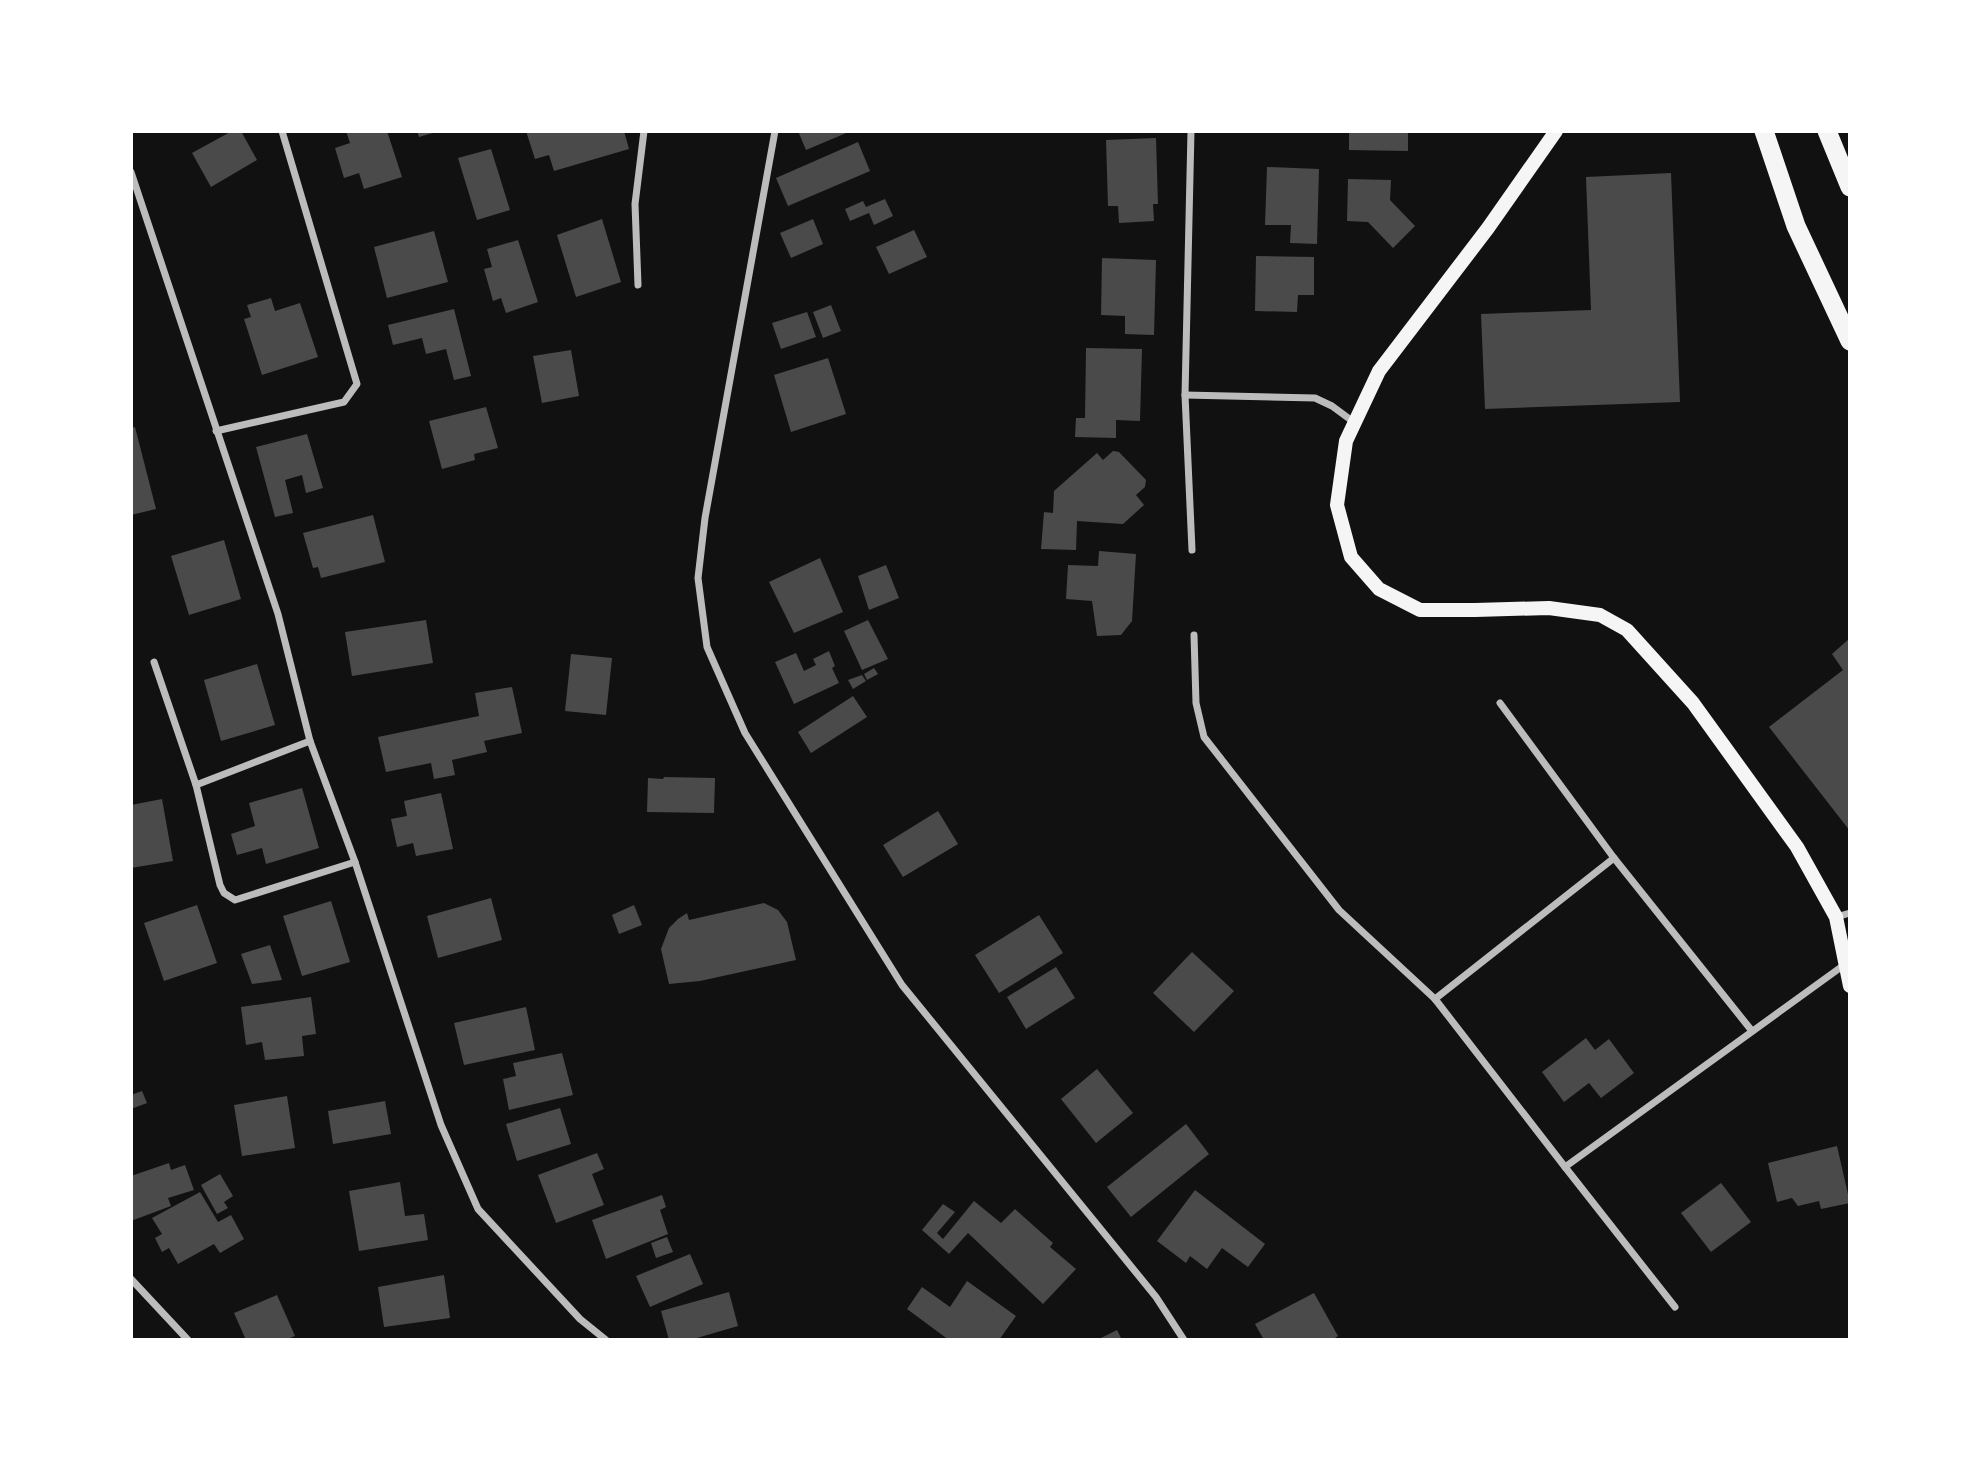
<svg xmlns="http://www.w3.org/2000/svg" width="1981" height="1471" font-family="'PT Serif',serif">
<style>
.building{fill:#4a4a4a}
.lines{fill:none;stroke-linecap:round;stroke-linejoin:round}
.minor{stroke:#bcbcbc;stroke-width:7}
.secondary{stroke:#f5f5f5;stroke-width:14}
.trunk{stroke:#f5f5f5;stroke-width:19}
</style>
<rect width="100%" height="100%" fill="#111"/>
<g class="building">
<polygon points="232,131 241,131 257,160 211,187 192,153"/>
<polygon points="346,131 387,131 402,177 364,189 359,173 344,178 335,148 350,143"/>
<polygon points="417,131 435,131 436,132 419,137"/>
<polygon points="526,131 624,131 629,149 554,171 549,155 535,159"/>
<polygon points="798,131 851,131 806,150"/>
<polygon points="1349,131 1408,131 1408,151 1349,150"/>
<polygon points="1156,138 1158,204 1153,204 1154,221 1119,223 1118,206 1108,206 1106,140"/>
<polygon points="858,142 870,171 788,206 776,178"/>
<polygon points="491,149 510,210 477,220 458,158"/>
<polygon points="1267,167 1319,169 1317,244 1290,243 1291,225 1265,225"/>
<polygon points="1671,173 1680,402 1485,409 1481,314 1591,310 1586,177"/>
<polygon points="1348,179 1391,180 1390,200 1415,226 1393,248 1368,222 1347,221"/>
<polygon points="885,199 893,216 874,225 869,213 850,221 845,209 863,201 866,207"/>
<polygon points="602,219 621,282 576,297 557,235"/>
<polygon points="813,219 823,244 791,258 780,233"/>
<polygon points="914,230 927,257 889,274 876,247"/>
<polygon points="434,231 448,282 387,298 374,247"/>
<polygon points="518,240 538,302 506,313 501,298 493,301 484,269 492,267 487,249"/>
<polygon points="1256,256 1314,257 1314,295 1298,295 1297,312 1255,311"/>
<polygon points="1102,258 1156,260 1154,335 1125,334 1125,316 1101,315"/>
<polygon points="271,298 275,311 300,303 318,357 262,375 244,319 251,317 247,305"/>
<polygon points="831,305 841,331 823,338 813,312"/>
<polygon points="454,309 471,376 454,380 446,349 426,354 422,338 393,345 388,325"/>
<polygon points="807,312 816,337 781,349 772,323"/>
<polygon points="1086,348 1142,349 1140,421 1116,420 1116,438 1075,437 1076,418 1085,418"/>
<polygon points="571,350 579,396 542,403 533,356"/>
<polygon points="828,358 846,414 791,432 774,375"/>
<polygon points="486,407 498,448 474,454 475,460 442,469 429,421"/>
<polygon points="135,427 156,509 131,515 131,428"/>
<polygon points="307,434 323,488 306,493 302,475 285,480 293,513 275,517 256,447"/>
<polygon points="1113,451 1119,452 1146,480 1145,487 1136,495 1144,505 1123,524 1077,521 1076,550 1041,549 1044,512 1053,513 1054,491 1097,453 1103,460"/>
<polygon points="373,515 385,562 321,578 318,567 313,568 303,533"/>
<polygon points="224,540 241,599 189,615 171,556"/>
<polygon points="1099,551 1136,554 1132,621 1121,635 1097,636 1092,601 1066,599 1068,565 1098,566"/>
<polygon points="820,558 843,612 794,633 769,582"/>
<polygon points="886,565 899,598 869,610 858,576"/>
<polygon points="426,620 433,663 352,676 345,632"/>
<polygon points="868,620 888,659 862,670 844,631"/>
<polygon points="1850,638 1850,831 1769,727 1843,670 1832,654"/>
<polygon points="829,651 835,666 832,668 839,683 794,704 775,662 796,653 804,671 816,665 813,659"/>
<polygon points="571,654 612,658 606,715 565,711"/>
<polygon points="257,664 275,725 221,741 204,680"/>
<polygon points="874,668 878,674 867,680 864,674"/>
<polygon points="862,675 866,681 853,689 848,680"/>
<polygon points="512,687 522,733 484,741 487,752 452,760 455,775 434,779 431,763 386,772 378,737 479,716 475,693"/>
<polygon points="853,696 867,717 811,753 798,732"/>
<polygon points="664,777 715,778 714,813 647,812 648,778 663,779"/>
<polygon points="302,788 319,848 266,864 262,848 237,855 231,834 255,826 249,803"/>
<polygon points="441,793 453,849 416,856 413,843 397,847 391,819 407,816 404,801"/>
<polygon points="162,799 173,861 131,868 131,805"/>
<polygon points="938,811 958,844 903,877 883,845"/>
<polygon points="491,898 502,940 438,958 427,916"/>
<polygon points="331,901 350,962 302,976 283,916"/>
<polygon points="764,903 778,910 787,922 796,960 700,981 669,984 661,949 669,928 678,919 687,913 689,920"/>
<polygon points="197,905 217,963 164,981 144,923"/>
<polygon points="634,905 642,925 619,934 612,915"/>
<polygon points="1039,915 1063,953 999,993 975,955"/>
<polygon points="270,945 282,980 252,984 241,954"/>
<polygon points="1192,952 1234,991 1194,1032 1153,993"/>
<polygon points="1056,967 1075,998 1026,1029 1007,997"/>
<polygon points="311,997 316,1034 302,1036 304,1056 265,1060 262,1042 246,1045 241,1007"/>
<polygon points="526,1007 535,1050 464,1065 454,1023"/>
<polygon points="1586,1038 1595,1050 1609,1039 1634,1073 1601,1098 1589,1083 1564,1102 1542,1072"/>
<polygon points="562,1053 573,1095 509,1110 503,1079 516,1076 513,1063"/>
<polygon points="1097,1069 1133,1113 1096,1143 1061,1099"/>
<polygon points="142,1091 147,1103 131,1109 131,1095"/>
<polygon points="287,1096 295,1148 242,1156 234,1105"/>
<polygon points="385,1101 391,1134 333,1144 328,1111"/>
<polygon points="560,1108 571,1144 517,1161 506,1124"/>
<polygon points="1186,1124 1209,1154 1131,1217 1107,1187"/>
<polygon points="1837,1146 1850,1203 1821,1209 1819,1201 1798,1206 1792,1198 1777,1202 1768,1163"/>
<polygon points="597,1153 604,1169 592,1174 604,1205 556,1223 538,1175"/>
<polygon points="169,1163 171,1170 185,1165 194,1190 168,1198 171,1206 131,1221 131,1176"/>
<polygon points="220,1174 233,1196 224,1202 228,1208 217,1214 201,1185"/>
<polygon points="400,1182 405,1216 424,1214 428,1240 359,1251 349,1191"/>
<polygon points="1721,1183 1751,1222 1711,1252 1681,1213"/>
<polygon points="1195,1190 1265,1244 1248,1267 1222,1248 1207,1269 1190,1256 1186,1263 1157,1241"/>
<polygon points="200,1192 218,1222 231,1215 244,1239 220,1253 214,1244 178,1264 169,1248 162,1252 155,1238 162,1234 152,1218"/>
<polygon points="662,1195 666,1207 660,1210 668,1234 606,1259 592,1220"/>
<polygon points="974,1201 1001,1223 1015,1209 1053,1243 1050,1247 1076,1269 1043,1304 968,1233 949,1254 922,1230 943,1204 955,1212 937,1233 943,1239"/>
<polygon points="667,1237 673,1252 656,1258 651,1243"/>
<polygon points="690,1254 703,1284 650,1307 636,1276"/>
<polygon points="444,1275 450,1318 384,1327 378,1287"/>
<polygon points="967,1281 1016,1316 999,1340 949,1340 907,1309 922,1287 950,1307"/>
<polygon points="729,1292 738,1326 690,1340 669,1340 661,1311"/>
<polygon points="1314,1293 1338,1336 1332,1340 1264,1340 1255,1324"/>
<polygon points="277,1295 295,1336 285,1340 246,1340 234,1313"/>
<polygon points="1117,1330 1122,1340 1097,1340"/>
</g>
<g class="lines">
<g class="minor">
<polyline points="775,131 705,518 698,578 707,647 745,733 902,985 1156,1297 1184,1340"/>
<polyline points="1191,131 1185,395 1192,550"/>
<polyline points="131,172 278,614 310,741 355,862 441,1125 478,1209 580,1319 606,1340"/>
<polyline points="638,285 635,204 644,131"/>
<polyline points="1185,395 1315,398 1332,406 1355,423"/>
<polyline points="216,431 344,402 357,384 282,131"/>
<polyline points="1194,635 1196,703 1204,737 1339,910 1435,999 1565,1167 1844,965"/>
<polyline points="154,662 196,785 220,885 224,893 235,900 355,862"/>
<polyline points="1500,703 1614,858 1752,1031"/>
<polyline points="196,785 310,741"/>
<polyline points="1836,917 1850,913"/>
<polyline points="1435,999 1614,858"/>
<polyline points="1565,1167 1675,1307"/>
<polyline points="131,1279 188,1340"/>
</g>
<polyline class="secondary" points="1556,131 1488,228 1379,371 1346,441 1337,505 1351,557 1379,589 1420,610 1475,610 1549,608 1600,615 1627,630 1693,703 1797,847 1836,917 1850,986"/>
<g class="trunk">
<polyline points="1764,131 1796,226 1850,341"/>
<polyline points="1827,131 1850,187"/>
</g>
</g>
<rect width="1981" height="1471" fill="none" stroke="#ffffff" stroke-width="266"/>
</svg>
